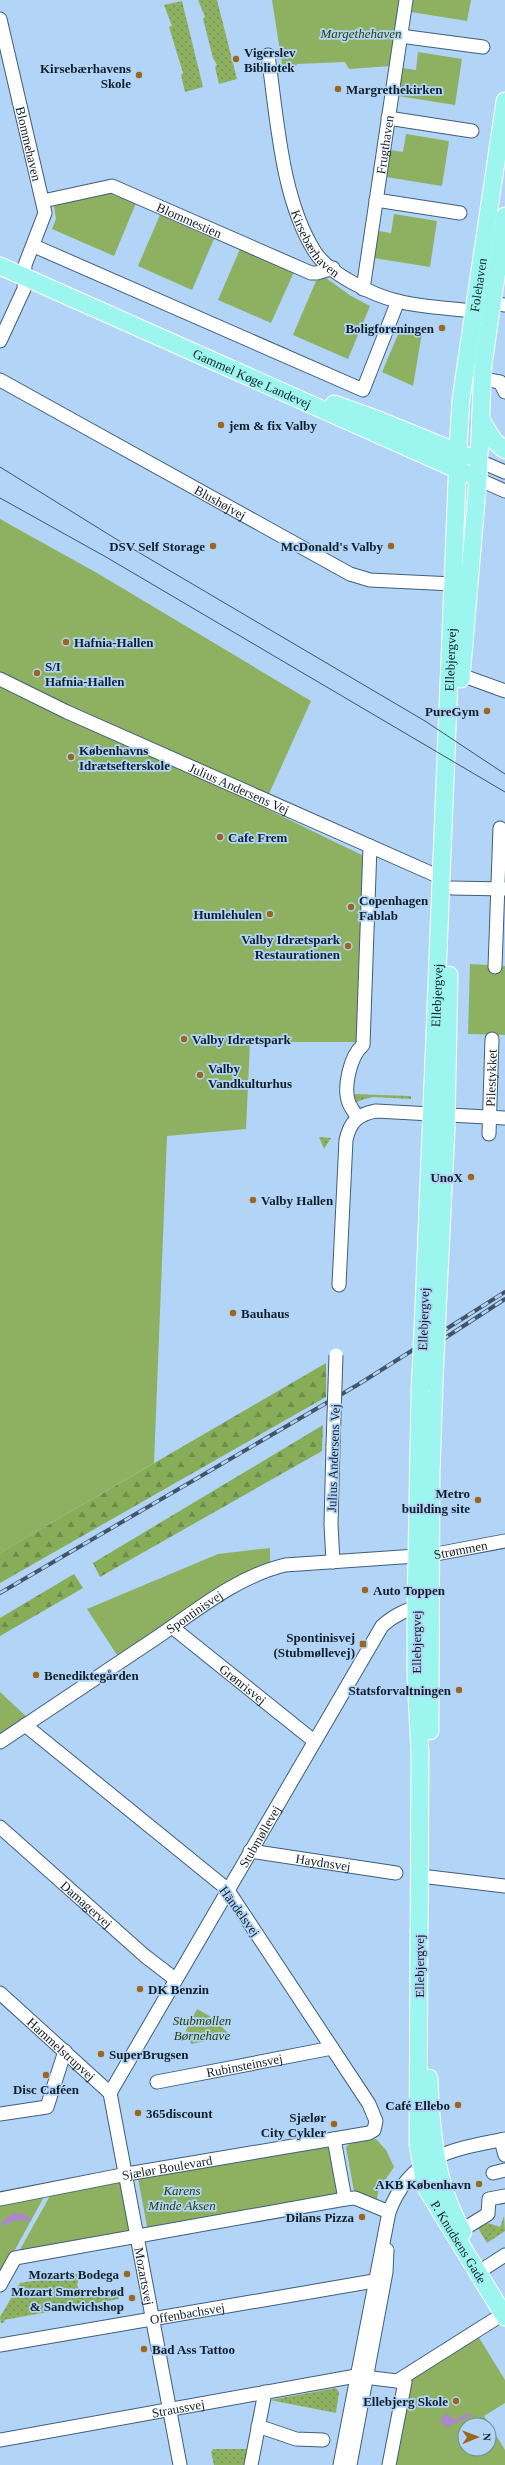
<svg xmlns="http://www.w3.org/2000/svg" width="505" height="2465" font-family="Georgia,serif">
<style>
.grass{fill:url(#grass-dots)}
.forest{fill:url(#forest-firs)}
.green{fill:#8db160;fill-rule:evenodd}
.water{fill:#af85d2}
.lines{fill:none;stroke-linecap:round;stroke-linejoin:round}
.minor-casing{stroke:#405e7c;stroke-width:15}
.major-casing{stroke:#fff;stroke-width:19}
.minor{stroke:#fff;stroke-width:13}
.major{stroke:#9df5ef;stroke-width:17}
.tram{stroke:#425467;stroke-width:1}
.rail-casing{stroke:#425467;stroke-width:4}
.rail{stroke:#b2d4f6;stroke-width:2.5;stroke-dasharray:8;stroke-linecap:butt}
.minor-bridge-casing{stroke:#405e7c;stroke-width:15;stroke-linecap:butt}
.major-bridge-casing{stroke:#fff;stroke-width:19;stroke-linecap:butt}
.minor-bridge{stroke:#fff;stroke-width:13}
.major-bridge{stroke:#9df5ef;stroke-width:17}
.poi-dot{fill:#9c661f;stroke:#b2d4f6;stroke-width:1.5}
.labels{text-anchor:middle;stroke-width:3.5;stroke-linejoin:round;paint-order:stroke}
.park-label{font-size:13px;font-style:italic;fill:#293f00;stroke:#b2d4f6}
.poi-label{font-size:13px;font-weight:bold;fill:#121e2a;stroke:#b2d4f6;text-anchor:start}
.street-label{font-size:13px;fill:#121e2a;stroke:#b2d4f6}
</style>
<defs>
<pattern id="grass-dots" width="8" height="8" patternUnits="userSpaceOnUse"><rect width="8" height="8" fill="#8db160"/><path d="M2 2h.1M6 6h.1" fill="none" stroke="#728f4f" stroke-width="1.8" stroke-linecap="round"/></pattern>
<pattern id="forest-firs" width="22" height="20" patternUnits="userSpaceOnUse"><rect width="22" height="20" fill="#88ad59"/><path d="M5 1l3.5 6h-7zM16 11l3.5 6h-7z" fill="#6e8c4a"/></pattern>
</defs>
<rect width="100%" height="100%" fill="#b2d4f6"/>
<g class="grass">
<polygon points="198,0 217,0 237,79 219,84 215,67 217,65 213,58 203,19 205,17"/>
<polygon points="182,1 203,87 185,92 181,75 183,73 169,27 172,26 164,5"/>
<polygon points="352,1094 411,1096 411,1099 372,1097 356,1102"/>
<polygon points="319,1137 331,1138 324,1149"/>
<polygon points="504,2216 505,2231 487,2243 478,2228 488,2223 500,2227"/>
<polygon points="82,2273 83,2277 79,2279 77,2285 81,2294 87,2296 94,2293 102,2298 118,2295 119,2299 4,2320 5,2322 1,2323 0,2317 20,2283"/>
<polygon points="336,2388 339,2392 336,2413 270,2400"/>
<polygon points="213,2449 248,2449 245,2459 248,2465 214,2465 211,2452"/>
</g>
<g class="forest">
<polygon points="326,1363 326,1397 0,1583 0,1553"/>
<polygon points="323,1425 322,1451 100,1577 93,1563"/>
<polygon points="74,1574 83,1588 0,1636 0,1618"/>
</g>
<g class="green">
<polygon points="272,0 401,0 391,66 349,69 345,62 297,64 294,69 283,70"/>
<polygon points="413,0 471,0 467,21 411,12"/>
<polygon points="418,52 462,59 455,105 398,96 402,68 416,70"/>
<polygon points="406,134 449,141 442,186 386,177 390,150 403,152"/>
<polygon points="107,192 136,203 114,256 52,229 56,219 54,206"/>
<polygon points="394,214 437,221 430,267 374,258 378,231 391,233"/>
<polygon points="160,215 214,239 192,290 138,266"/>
<polygon points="240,249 294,272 271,323 218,300"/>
<polygon points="326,278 351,296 370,306 348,359 293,335 316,281"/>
<polygon points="400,330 422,333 413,386 382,372"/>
<polygon points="0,519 97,573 311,701 263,807 374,861 368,1042 250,1042 246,1129 167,1136 154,1463 0,1553"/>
<polygon points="470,964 505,966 505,1035 468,1034"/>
<polygon points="270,1548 270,1564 225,1585 117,1655 87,1609 218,1554"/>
<polygon points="0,1692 29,1719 0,1737"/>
<polygon points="197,2009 213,2018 231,2036 191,2044 186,2030"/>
<polygon points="376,2139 386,2150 394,2167 379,2189 376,2203 354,2191 346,2147 351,2143"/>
<polygon points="332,2143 342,2196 148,2232 138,2178"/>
<polygon points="121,2182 131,2235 17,2255 51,2194"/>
<polygon points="45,2195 0,2277 0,2203"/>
<path d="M478 2336 505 2380V2403L484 2416 505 2450V2465H395L412 2378ZM465 2425H489V2449H465Z"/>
</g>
<g class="water">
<polygon points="16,2213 26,2215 32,2221 17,2220 0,2226 6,2218"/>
<polygon points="447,2413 452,2419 457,2419 468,2413 471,2416 447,2427 440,2421"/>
</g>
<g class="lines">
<g class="minor-casing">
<g id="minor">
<path id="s1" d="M0 19 45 213 25 265 24 289 0 341"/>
<polyline points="400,36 483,47"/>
<path id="s2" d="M268 55C277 116 281 199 315 252 329 274 373 295 397 301 424 308 454 308 482 312"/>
<polyline points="388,118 472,131"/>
<polyline points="376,200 460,213"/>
<path id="s3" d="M43 201 112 186 311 273H317L333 268"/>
<polyline points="34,246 363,390 398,301"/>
<path id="s4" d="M363 289 406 0"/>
<polyline points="492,303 505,305"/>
<polyline points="483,379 500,382 505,392"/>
<path id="s5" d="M0 380 350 574 370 580 453 584"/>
<polyline points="479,461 505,472"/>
<polyline points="478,479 505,491"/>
<polyline points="461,675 505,691"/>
<path id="s6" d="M0 679 67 712 442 878"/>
<polyline points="452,888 505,889"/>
<polyline points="495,967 500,828"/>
<path d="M357 1117C355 1113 351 1108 349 1103 343 1088 350 1056 363 1045L370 846"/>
<path id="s7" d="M489 1134 492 1039"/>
<path d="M339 1285 346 1140C350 1122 358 1114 376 1111L505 1118"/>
<polyline points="333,1446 331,1524 333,1562"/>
<path id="s8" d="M172 1627 314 1741"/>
<path id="s9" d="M0 1742C53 1707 106 1671 159 1636 198 1609 239 1576 285 1565L431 1555 505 1541"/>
<path id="s10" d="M0 1827 145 1956 175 1979"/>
<path id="s11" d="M250 1851 396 1873"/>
<polyline points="429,1877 505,1886"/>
<path id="s12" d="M0 1993 110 2093 180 2465"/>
<path id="s13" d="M157 2082 332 2048"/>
<path id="s14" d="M110 2093 382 1626C393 1616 409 1607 424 1607"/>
<polyline points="0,2114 47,2107 65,2051"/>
<polyline points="334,2139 345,2199"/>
<polyline points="501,2140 505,2155"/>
<polyline points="493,2173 505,2170"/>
<path id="s15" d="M0 2199 127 2174 369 2133 374 2130 376 2121 369 2104 227 1889 25 1725"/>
<polyline points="462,2230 488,2214 489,2199 505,2196"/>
<polyline points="485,2268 505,2255"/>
<polyline points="0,2285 15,2258 345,2199 355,2198 389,2212"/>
<path id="s16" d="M0 2345 374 2281"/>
<polyline points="397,2381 503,2314"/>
<polyline points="258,2426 296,2439 323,2440"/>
<path id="s17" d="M0 2440 356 2376 405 2382 389 2465"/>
<polyline points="251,2465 265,2392"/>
<path d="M340 2465 389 2212C410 2156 452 2149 505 2139"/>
<polyline points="350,2465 386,2272 387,2250"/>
</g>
</g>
<g class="major-casing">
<g id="major">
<path id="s18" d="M0 266 467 474"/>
<polyline points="334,404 379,420 467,456"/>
<polyline points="481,420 494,441 505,450"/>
<polyline points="461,679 478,479 483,365 505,216"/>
<polyline points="438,1295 446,1131 449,975"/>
<path id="s19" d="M424 1305 459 431 461 399 505 101"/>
<path id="s20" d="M420 1391 416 1607V1678L420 1753 418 2144 425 2186 505 2317"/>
<polyline points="430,1731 431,1475 434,1384"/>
<path d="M429 2078C431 2131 435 2185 463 2232"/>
</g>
</g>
<use href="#minor" class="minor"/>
<use href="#major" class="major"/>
<g class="tram">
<polyline points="0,467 116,539 425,721 505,774"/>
<polyline points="0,498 106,557 505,792"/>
</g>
<g class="rail-casing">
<g id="rail">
<polyline points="428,1349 505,1299"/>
<polyline points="0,1593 359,1384 505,1292"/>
</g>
</g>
<use href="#rail" class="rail"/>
<g class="minor-bridge-casing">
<polyline id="minor-bridge" points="333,1446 336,1355"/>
</g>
<g class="major-bridge-casing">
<g id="major-bridge">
<polyline points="434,1384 438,1295"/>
<polyline points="420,1391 424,1305"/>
</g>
</g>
<use href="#minor-bridge" class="minor-bridge"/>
<use href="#major-bridge" class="major-bridge"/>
</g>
<g class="poi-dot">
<circle cx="236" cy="59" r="4"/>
<circle cx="139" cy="75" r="4"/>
<circle cx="338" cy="89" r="4"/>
<circle cx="442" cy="328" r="4"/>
<circle cx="221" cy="425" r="4"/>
<circle cx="213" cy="546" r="4"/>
<circle cx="391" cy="546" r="4"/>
<circle cx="66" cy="642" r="4"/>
<circle cx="37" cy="673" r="4"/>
<circle cx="487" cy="711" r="4"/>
<circle cx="71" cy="757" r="4"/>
<circle cx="220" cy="837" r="4"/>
<circle cx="351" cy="907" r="4"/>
<circle cx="270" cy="914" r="4"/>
<circle cx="348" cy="946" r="4"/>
<circle cx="184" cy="1039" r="4"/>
<circle cx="200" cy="1075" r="4"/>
<circle cx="471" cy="1177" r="4"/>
<circle cx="253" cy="1200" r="4"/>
<circle cx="233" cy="1313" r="4"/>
<circle cx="478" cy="1500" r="4"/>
<circle cx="365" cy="1590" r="4"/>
<rect x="359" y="1640" width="8" height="8" rx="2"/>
<circle cx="36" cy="1675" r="4"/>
<circle cx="459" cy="1690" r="4"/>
<circle cx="140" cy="1989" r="4"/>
<circle cx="101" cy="2054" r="4"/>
<circle cx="46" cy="2075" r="4"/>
<circle cx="458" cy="2105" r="4"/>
<circle cx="138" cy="2113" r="4"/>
<circle cx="334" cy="2124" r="4"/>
<circle cx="479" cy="2184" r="4"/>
<circle cx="362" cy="2217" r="4"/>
<circle cx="127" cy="2274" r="4"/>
<circle cx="132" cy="2298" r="4"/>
<circle cx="144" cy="2349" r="4"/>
<circle cx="456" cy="2401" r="4"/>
</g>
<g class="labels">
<g class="park-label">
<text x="361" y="38">Margethehaven</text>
<text x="202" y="2025">Stubmøllen<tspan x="202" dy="15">Børnehave</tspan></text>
<text x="182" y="2195">Karens<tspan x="182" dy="15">Minde Aksen</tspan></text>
</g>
<g class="poi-label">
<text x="244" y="57">Vigerslev<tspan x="244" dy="15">Bibliotek</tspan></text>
<text x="131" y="73" text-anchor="end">Kirsebærhavens<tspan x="131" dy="15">Skole</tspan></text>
<text x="346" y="94">Margrethekirken</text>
<text x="434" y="333" text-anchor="end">Boligforeningen</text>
<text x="229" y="430">jem &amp; fix Valby</text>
<text x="205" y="551" text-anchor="end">DSV Self Storage</text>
<text x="383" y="551" text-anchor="end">McDonald's Valby</text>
<text x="74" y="647">Hafnia-Hallen</text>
<text x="45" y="671">S/I<tspan x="45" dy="15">Hafnia-Hallen</tspan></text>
<text x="479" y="716" text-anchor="end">PureGym</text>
<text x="79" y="755">Københavns<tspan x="79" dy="15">Idrætsefterskole</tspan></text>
<text x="228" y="842">Cafe Frem</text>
<text x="359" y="905">Copenhagen<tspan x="359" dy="15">Fablab</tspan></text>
<text x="262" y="919" text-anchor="end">Humlehulen</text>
<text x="340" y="944" text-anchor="end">Valby Idrætspark<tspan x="340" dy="15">Restaurationen</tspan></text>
<text x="192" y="1044">Valby Idrætspark</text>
<text x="208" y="1073">Valby<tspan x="208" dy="15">Vandkulturhus</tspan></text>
<text x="463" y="1182" text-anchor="end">UnoX</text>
<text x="261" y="1205">Valby Hallen</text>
<text x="241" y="1318">Bauhaus</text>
<text x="470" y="1498" text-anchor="end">Metro<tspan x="470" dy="15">building site</tspan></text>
<text x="373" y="1595">Auto Toppen</text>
<text x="355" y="1642" text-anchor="end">Spontinisvej<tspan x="355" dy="15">(Stubmøllevej)</tspan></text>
<text x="44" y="1680">Benediktegården</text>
<text x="451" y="1695" text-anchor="end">Statsforvaltningen</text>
<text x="148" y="1994">DK Benzin</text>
<text x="109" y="2059">SuperBrugsen</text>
<text x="46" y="2094" text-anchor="middle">Disc Caféen</text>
<text x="450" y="2110" text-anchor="end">Café Ellebo</text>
<text x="146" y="2118">365discount</text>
<text x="326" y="2122" text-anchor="end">Sjælør<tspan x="326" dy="15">City Cykler</tspan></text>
<text x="471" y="2189" text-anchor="end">AKB København</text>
<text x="354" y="2222" text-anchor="end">Dilans Pizza</text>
<text x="119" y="2279" text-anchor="end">Mozarts Bodega</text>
<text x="124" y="2296" text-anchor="end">Mozart Smørrebrød<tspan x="124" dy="15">&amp; Sandwichshop</tspan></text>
<text x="152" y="2354">Bad Ass Tattoo</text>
<text x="448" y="2406" text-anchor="end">Ellebjerg Skole</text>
</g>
<g class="street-label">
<text dy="5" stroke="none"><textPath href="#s1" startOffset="128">Blommehaven</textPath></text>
<text dy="5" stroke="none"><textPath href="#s4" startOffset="146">Frugthaven</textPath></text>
<text dy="5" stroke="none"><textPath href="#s3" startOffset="155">Blommestien</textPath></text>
<text dy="5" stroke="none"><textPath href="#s2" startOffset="197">Kirsebærhaven</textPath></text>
<text dy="5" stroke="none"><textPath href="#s19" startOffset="1022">Folehaven</textPath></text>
<text dy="5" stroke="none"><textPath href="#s18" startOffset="276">Gammel Køge Landevej</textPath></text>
<text dy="5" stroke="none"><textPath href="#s5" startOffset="252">Blushøjvej</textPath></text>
<text dy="5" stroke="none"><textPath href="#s19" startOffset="646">Ellebjergvej</textPath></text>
<text dy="5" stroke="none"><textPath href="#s6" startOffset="263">Julius Andersens Vej</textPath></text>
<text dy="5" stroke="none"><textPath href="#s19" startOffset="310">Ellebjergvej</textPath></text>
<text dy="5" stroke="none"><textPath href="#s7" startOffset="56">Pilestykket</textPath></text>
<text transform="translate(423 1319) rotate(-88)" y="5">Ellebjergvej</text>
<text transform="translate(333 1458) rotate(-88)" y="5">Julius Andersens Vej</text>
<text dy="5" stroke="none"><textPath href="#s9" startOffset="513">Strømmen</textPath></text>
<text dy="5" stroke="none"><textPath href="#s9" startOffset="234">Spontinisvej</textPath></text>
<text transform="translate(416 1642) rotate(-90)" y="5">Ellebjergvej</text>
<text dy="5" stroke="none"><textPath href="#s8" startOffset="91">Grønrisvej</textPath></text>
<text dy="5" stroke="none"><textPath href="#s14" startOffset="297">Stubmøllevej</textPath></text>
<text dy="5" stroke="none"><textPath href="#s11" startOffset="74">Haydnsvej</textPath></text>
<text dy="5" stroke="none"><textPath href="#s10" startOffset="116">Damagervej</textPath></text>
<text transform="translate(240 1911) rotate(54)" y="5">Händelsvej</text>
<text transform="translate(419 1966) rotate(-90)" y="5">Ellebjergvej</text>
<text dy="5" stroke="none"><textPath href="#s12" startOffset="83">Hammelstrupvej</textPath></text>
<text dy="5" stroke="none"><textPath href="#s13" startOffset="89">Rubinsteinsvej</textPath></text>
<text dy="5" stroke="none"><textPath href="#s15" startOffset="170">Sjælør Boulevard</textPath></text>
<text dy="5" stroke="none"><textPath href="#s20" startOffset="861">P. Knudsens Gade</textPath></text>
<text dy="5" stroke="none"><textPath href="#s12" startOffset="335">Mozartsvej</textPath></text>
<text dy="5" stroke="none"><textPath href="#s16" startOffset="190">Offenbachsvej</textPath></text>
<text dy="5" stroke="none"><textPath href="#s17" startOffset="181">Straussvej</textPath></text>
</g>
</g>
<g transform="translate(477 2437) rotate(89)"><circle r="19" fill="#b2d4f6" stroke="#728ba4"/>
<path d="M0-3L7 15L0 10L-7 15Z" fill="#9c661f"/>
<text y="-6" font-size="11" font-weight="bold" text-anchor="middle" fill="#121e2a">N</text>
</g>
</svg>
